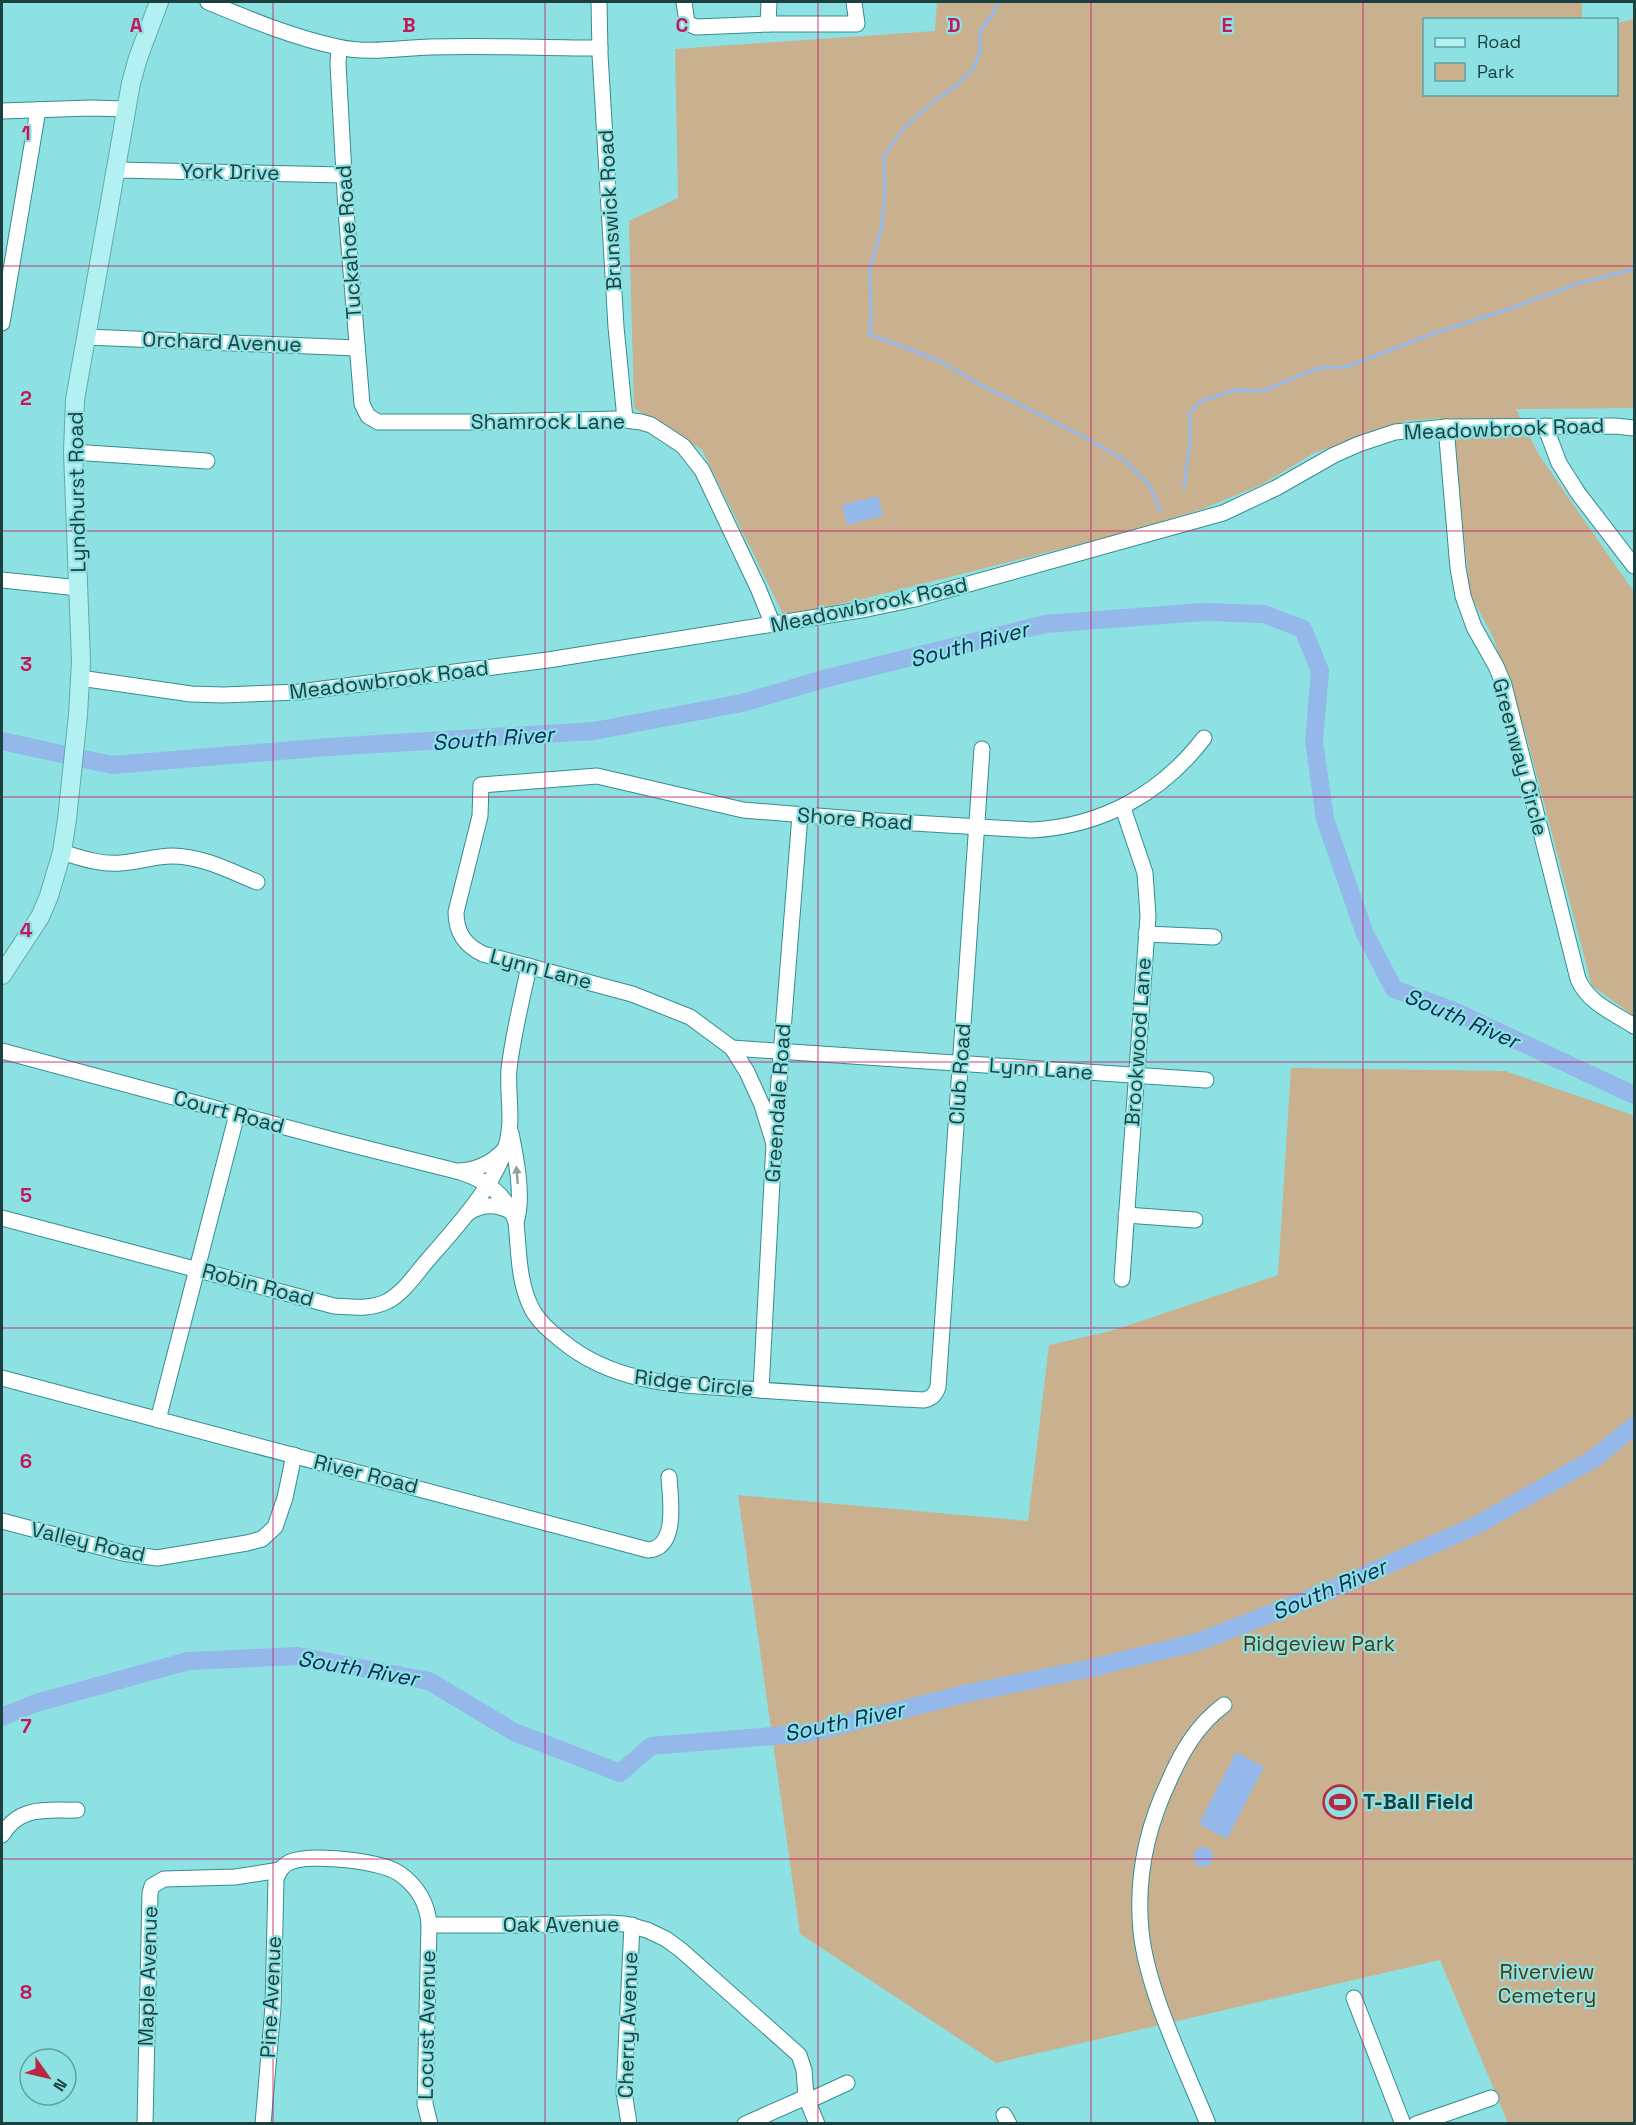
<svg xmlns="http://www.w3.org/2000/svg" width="1636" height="2125" font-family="'Space Grotesk',sans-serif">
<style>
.green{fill:#c9b18f}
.water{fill:#94b8ea}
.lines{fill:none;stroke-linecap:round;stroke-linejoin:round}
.stream{stroke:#94b8ea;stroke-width:3}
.river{stroke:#94b8ea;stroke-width:18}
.minor-casing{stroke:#358d8e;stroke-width:17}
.major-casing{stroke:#5dacad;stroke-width:20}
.minor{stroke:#fff;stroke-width:15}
.major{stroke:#b3f0f1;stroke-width:18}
.oneway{fill:#8ea0a0}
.grid{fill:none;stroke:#c2185b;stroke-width:1.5;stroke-opacity:0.55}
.labels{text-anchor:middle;stroke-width:4.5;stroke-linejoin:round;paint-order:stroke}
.street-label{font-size:21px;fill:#1c4040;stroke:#8de1e2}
.park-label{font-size:21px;fill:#51380b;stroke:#8de1e2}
.poi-label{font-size:21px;font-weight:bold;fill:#1c4040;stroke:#8de1e2;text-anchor:start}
.water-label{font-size:22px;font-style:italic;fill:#062956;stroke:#8de1e2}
.grid-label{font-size:20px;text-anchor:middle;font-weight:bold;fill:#c2185b;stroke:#8de1e2;stroke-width:4.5;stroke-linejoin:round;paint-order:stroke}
</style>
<rect width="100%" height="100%" fill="#8de1e2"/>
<g class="green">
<polygon points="937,2 1582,2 1582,19 1424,20 1424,94 1616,94 1617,23 1634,19 1634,408 1516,409 1539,455 1634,592 1634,1016 1592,986 1525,731 1493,637 1470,594 1454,441 1440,418 1406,421 1314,453 1263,484 1200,510 1112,536 867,598 784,616 702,450 634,408 629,221 678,198 675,49 935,31"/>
<polygon points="1291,1068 1505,1071 1630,1114 1634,1117 1634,2123 1508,2123 1440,1960 996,2063 800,1934 738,1495 1028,1521 1049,1345 1111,1331 1278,1275"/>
</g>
<g class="water">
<polygon points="878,496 883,516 847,525 842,505"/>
<polygon points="1236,1752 1264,1767 1227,1839 1199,1824"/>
<circle cx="1203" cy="1857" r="10"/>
</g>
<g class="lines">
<g class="stream">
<polyline points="999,2 993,14 980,31 980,51 974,68 955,87 935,100 903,129 884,156 885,194 881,230 870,268 871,316 869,334 940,361 977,383 1086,438 1123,459 1150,486 1160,511"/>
<polyline points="1184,488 1191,434 1189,413 1201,401 1236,390 1263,391 1318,368 1346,367 1435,333 1506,310 1579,283 1634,269"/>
</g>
<g class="river">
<polyline points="2,741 112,765 328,747 594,731 742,703 831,677 1045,624 1203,612 1264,614 1303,629 1320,671 1314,741 1325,819 1365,934 1394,989 1454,1011 1634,1095"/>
<polyline points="2,1717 36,1703 188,1661 298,1656 429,1681 514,1732 620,1773 651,1746 809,1733 964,1694 1087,1669 1198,1642 1331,1590 1477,1525 1595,1458 1634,1426"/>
</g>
<g class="minor-casing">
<g id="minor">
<path d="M208 2C249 19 294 38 338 47 368 54 400 48 430 47 487 45 543 48 600 48"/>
<polyline points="599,2 600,54 616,327 625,419"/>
<polyline points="684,2 687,23 696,27 768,24 857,24 854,2"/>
<polyline points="768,24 769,2"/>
<polyline points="339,48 338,64 346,211 362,404 368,416 378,422 486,422 618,419 641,422 651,425 683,446 702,470 758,588 773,625"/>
<polyline points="2,111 90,108 126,109"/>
<polyline points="116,170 343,175"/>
<polyline points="2,323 38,110"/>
<polyline points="86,337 357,348"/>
<polyline points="1545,426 1559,463 1578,493 1634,566"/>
<path d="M1446 427 1458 568 1463 596 1474 627 1496 666 1504 685 1578 979C1588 1003 1614 1013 1634 1026"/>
<polyline points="73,452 207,461"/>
<polyline points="2,580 79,588"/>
<polyline points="80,678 191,694 223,695 299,692 548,660 867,609 915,599 1223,513 1276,488 1334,455 1359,444 1395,432 1446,427 1615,426 1634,428"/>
<path d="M62 852C81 858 101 865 121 863 139 862 155 856 172 856 202 856 230 871 257 882"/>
<polyline points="1146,934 1214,937"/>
<polyline points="732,1048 1206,1080"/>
<path d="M2 1051 337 1141 460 1172C486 1180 507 1196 516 1222 519 1251 518 1284 533 1311 540 1323 550 1331 561 1340 618 1388 690 1385 760 1390 814 1394 869 1397 924 1400 932 1398 935 1395 938 1387L982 749"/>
<path d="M511 1133C516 1158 524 1198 516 1222"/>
<path d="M774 1144 762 1105 747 1072 732 1048 690 1017 632 994 483 954C464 945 456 932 456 912L480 816 481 785 597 776 743 810 880 821 1032 830C1102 826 1161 794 1204 738"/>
<path d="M459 1171C477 1170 492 1163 504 1150"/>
<path d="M468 1213C483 1203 497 1204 512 1212"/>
<polyline points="1126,1215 1195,1220"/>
<path d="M2 1218 334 1306C353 1307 370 1310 388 1301 404 1292 415 1275 426 1262 453 1231 495 1186 506 1146 514 1121 507 1095 509 1069 513 1034 522 1000 529 966"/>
<polyline points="1122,1279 1148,916 1145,873 1123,808"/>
<path d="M2 1378 648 1550C679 1548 670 1497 669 1477"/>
<polyline points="761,1390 774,1144 800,815"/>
<polyline points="158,1420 237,1114"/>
<polyline points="2,1521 123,1553 157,1558 247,1543 262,1539 275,1527 285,1498 294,1455"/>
<path d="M2 1835C20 1805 46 1811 77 1810"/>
<polyline points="429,1925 533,1925 608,1923 625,1924 647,1930 666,1939 681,1950 799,2055 804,2070 806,2097 817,2124"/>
<polyline points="1354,1998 1403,2124"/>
<polyline points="808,2101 847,2083"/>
<polyline points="1004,2115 1009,2124"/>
<polyline points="145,2124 150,1893 152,1886 164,1879 235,1877 280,1870"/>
<path d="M263 2124 273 2007 276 1879C279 1871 282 1866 290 1862 311 1853 383 1861 400 1874 417 1886 428 1904 429 1925L425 2104 430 2124"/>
<polyline points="629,2124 624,2092 632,1925"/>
<polyline points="745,2124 806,2097"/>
<path d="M1208 2124C1185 2067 1147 1991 1141 1931 1136 1879 1147 1827 1169 1781 1182 1751 1198 1724 1224 1705"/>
<polyline points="1416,2124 1491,2098"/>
</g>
</g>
<g class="major-casing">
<polyline id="major" points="2,975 40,917 49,896 62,852 67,819 78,715 81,661 73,452 75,400 131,83 138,58 159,2"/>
</g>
<use href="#minor" class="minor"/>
<use href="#major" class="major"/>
</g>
<defs><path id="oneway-solid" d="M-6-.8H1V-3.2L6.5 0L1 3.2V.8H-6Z" transform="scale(1.5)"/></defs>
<use class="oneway" href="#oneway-solid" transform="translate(517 1175) rotate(-95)"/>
<path class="grid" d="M273 2V2124M545 2V2124M818 2V2124M1091 2V2124M1363 2V2124M2 266H1634M2 531H1634M2 797H1634M2 1062H1634M2 1328H1634M2 1594H1634M2 1859H1634"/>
<defs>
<g id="stadium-ring" transform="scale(1.725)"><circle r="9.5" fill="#8de1e2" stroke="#b92842" stroke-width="1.5"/><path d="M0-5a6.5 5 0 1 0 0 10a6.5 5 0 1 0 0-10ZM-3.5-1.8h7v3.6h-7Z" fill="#b92842"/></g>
</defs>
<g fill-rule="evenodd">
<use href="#stadium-ring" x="1340" y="1802"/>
</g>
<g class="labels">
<g class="street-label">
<text transform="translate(230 172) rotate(1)" y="7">York Drive</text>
<text transform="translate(610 210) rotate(-93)" y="7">Brunswick Road</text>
<text transform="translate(349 242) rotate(-94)" y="7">Tuckahoe Road</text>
<text transform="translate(222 342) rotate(2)" y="7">Orchard Avenue</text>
<text x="548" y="429">Shamrock Lane</text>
<text transform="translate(1504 429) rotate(-2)" y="7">Meadowbrook Road</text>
<text transform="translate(77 492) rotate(-91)" y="7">Lyndhurst Road</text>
<text transform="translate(869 605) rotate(-12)" y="7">Meadowbrook Road</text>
<text transform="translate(389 680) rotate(-7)" y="7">Meadowbrook Road</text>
<text transform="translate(1520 757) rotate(75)" y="7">Greenway Circle</text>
<text transform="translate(855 819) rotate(4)" y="7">Shore Road</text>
<text transform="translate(541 969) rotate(15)" y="7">Lynn Lane</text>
<text transform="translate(1138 1042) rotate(-86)" y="7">Brookwood Lane</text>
<text transform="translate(1041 1069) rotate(4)" y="7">Lynn Lane</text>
<text transform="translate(960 1074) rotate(-86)" y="7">Club Road</text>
<text transform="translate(778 1103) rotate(-86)" y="7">Greendale Road</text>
<text transform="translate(229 1112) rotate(15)" y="7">Court Road</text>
<text transform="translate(258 1285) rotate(15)" y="7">Robin Road</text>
<text transform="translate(694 1383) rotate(6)" y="7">Ridge Circle</text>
<text transform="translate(366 1474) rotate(14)" y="7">River Road</text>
<text transform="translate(88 1542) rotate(13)" y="7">Valley Road</text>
<text x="561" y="1932">Oak Avenue</text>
<text transform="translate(148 1976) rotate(-88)" y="7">Maple Avenue</text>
<text transform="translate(271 1997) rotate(-87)" y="7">Pine Avenue</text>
<text transform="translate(427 2025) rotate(-89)" y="7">Locust Avenue</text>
<text transform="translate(628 2025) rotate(-88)" y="7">Cherry Avenue</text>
</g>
<g class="park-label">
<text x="1319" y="1651">Ridgeview Park</text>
<text x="1547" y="1979">Riverview<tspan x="1547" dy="24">Cemetery</tspan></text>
</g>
<g class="poi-label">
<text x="1363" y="1809">T-Ball Field</text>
</g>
<g class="water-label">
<text transform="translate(969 644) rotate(-15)" y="8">South River</text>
<text transform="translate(493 738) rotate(-4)" y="8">South River</text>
<text transform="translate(1462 1018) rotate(23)" y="8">South River</text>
<text transform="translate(1329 1589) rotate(-23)" y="8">South River</text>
<text transform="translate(358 1668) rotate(10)" y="8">South River</text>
<text transform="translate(844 1721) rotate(-12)" y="8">South River</text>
</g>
</g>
<g class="grid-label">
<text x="136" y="32">A</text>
<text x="409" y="32">B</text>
<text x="682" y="32">C</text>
<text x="954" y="32">D</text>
<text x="1227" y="32">E</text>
<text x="26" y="140">1</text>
<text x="26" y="405">2</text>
<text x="26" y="671">3</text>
<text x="26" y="937">4</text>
<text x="26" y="1202">5</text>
<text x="26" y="1468">6</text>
<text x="26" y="1733">7</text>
<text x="26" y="1999">8</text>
</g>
<rect width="1636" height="2125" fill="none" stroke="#1c4040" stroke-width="6"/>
<rect x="1423" y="18" width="195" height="78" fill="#8de1e2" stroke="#60a1a1" stroke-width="1.5"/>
<rect x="1435" y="38" width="30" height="9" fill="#b3f0f1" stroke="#60a1a1" stroke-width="1.5"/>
<text x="1477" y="48" font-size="18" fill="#1c4040">Road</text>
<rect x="1435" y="63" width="30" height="18" fill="#c9b18f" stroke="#60a1a1" stroke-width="1.5"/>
<text x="1477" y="78" font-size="18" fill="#1c4040">Park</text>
<g transform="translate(48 2077) rotate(124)"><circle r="28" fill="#8de1e2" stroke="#60a1a1" stroke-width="1.5"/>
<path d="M0-4.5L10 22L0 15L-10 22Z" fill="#b92842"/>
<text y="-9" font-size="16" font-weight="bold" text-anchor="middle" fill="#1c4040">N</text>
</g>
</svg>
